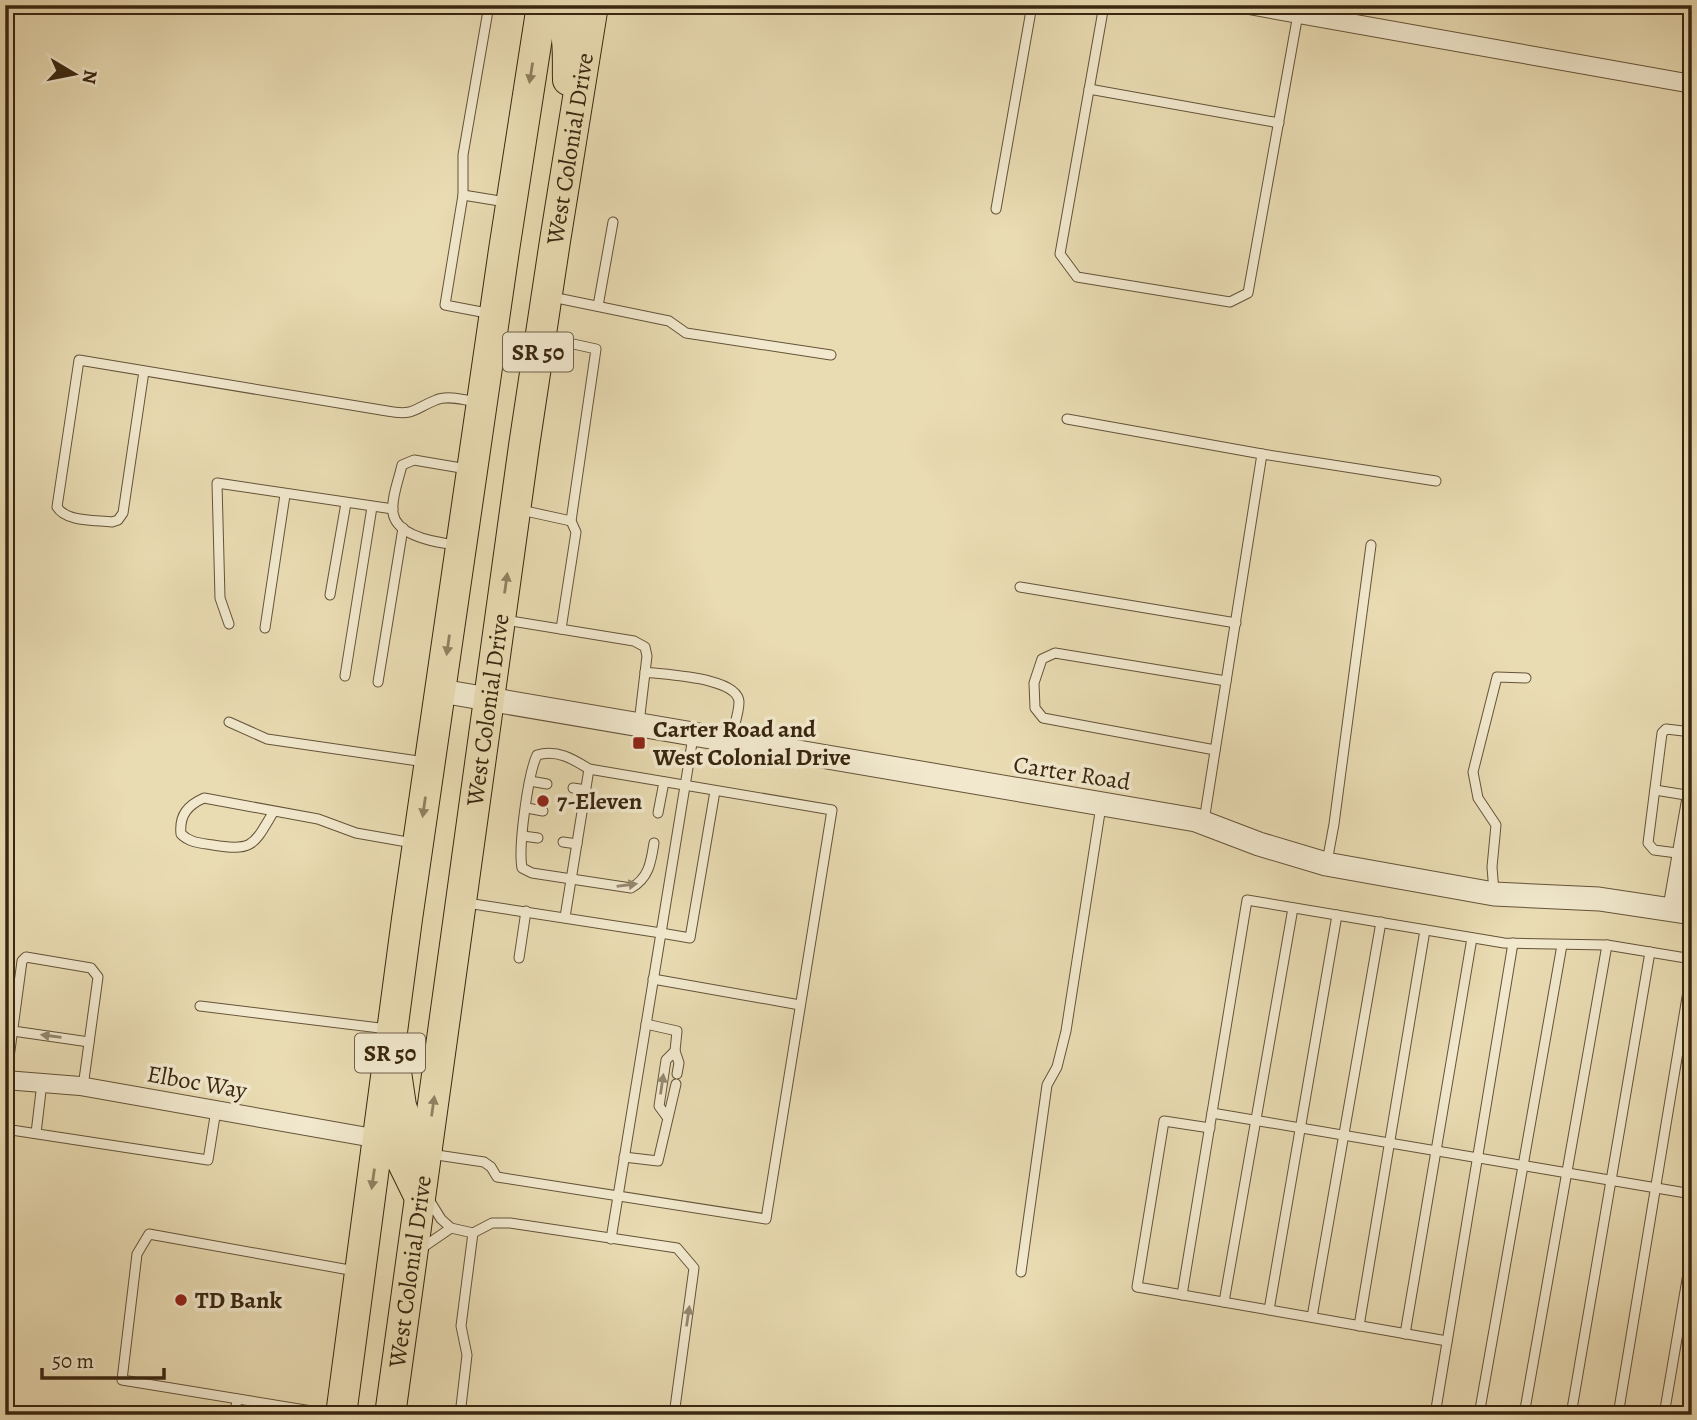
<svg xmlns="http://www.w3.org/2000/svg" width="1697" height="1420" font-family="Alegreya,serif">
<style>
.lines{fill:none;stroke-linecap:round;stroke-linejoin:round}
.service-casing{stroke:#655338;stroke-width:11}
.minor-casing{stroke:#655338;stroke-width:20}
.tertiary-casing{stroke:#655338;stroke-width:25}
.trunk-casing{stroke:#392610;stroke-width:32}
.service{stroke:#f1e8cd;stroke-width:9}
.minor{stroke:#f1e8cd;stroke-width:18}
.tertiary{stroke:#f1e8cd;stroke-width:23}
.trunk{stroke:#e9dbb2;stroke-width:30}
.oneway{fill:#918061}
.oneway2{fill:#95876e}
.poi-dot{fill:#8f2418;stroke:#f1e8cd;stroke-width:2.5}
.labels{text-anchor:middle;stroke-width:7;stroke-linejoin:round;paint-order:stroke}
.shield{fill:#f1e8cd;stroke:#706049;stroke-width:2}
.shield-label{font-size:23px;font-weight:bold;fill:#392610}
.street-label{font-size:24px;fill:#392610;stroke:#f1e8cd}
.poi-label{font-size:24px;font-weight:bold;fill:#392610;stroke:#f1e8cd;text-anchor:start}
</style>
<rect width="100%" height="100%" fill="#e9dbb2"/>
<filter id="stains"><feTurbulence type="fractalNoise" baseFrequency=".00286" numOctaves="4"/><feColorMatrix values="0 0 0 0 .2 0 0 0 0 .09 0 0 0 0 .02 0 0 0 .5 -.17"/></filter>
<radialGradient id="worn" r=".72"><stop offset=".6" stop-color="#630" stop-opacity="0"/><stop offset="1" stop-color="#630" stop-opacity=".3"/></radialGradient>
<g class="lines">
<g class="service-casing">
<g id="service">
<polyline points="1104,5 1060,254 1077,277 1230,302 1248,293 1298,14"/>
<polyline points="1089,89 1279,123"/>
<polyline points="463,195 463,155 489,5"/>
<polyline points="996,209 1032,5"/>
<polyline points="552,297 669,321 686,333 831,355"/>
<polyline points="598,306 613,222"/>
<polyline points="492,314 445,305 463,195 506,202"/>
<polyline points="546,338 596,349 571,521"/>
<path d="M144 371 123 513 118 520 112 522C95 520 66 522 57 507L79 360 387 411C415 416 413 409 436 400 447 395 465 400 477 402"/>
<polyline points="1067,419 1262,454 1204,821"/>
<polyline points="1262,454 1436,481"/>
<polyline points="521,510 571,521 576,532 561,629"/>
<path d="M458 545C439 543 397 537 393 513 391 498 399 479 402 465L414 460 467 469"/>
<polyline points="1020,587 1236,623"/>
<polyline points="330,595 346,503"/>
<polyline points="505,620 634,641 645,647 647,656 639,723"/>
<polyline points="229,624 220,598 217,483 393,509"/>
<polyline points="265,628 285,495"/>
<path d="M645 672C665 675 738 677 739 702 739 714 733 728 731 739"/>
<polyline points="345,676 372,507"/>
<polyline points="378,682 403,528"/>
<polyline points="229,722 267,739 425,762"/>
<polyline points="1692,732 1666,729 1662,733 1648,843 1654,850 1692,855"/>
<polyline points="1215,750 1043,718 1035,708 1034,683 1042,659 1055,653 1226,681"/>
<path d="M589 769C573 759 557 749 537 755 528 774 518 847 522 868L532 873 631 888C649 878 651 862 654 843"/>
<polyline points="530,781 547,784"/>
<polyline points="573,788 586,790"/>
<polyline points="1655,790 1692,796"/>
<polyline points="527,808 543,811"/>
<path d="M274 811C254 844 254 852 213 845 201 843 190 843 181 834 179 815 188 805 204 798L318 819 356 833 413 843"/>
<polyline points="658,813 664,782"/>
<polyline points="523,836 538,838"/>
<polyline points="563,842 577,844"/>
<polyline points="1327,862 1334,824 1371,545"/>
<polyline points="1494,892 1492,867 1496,825 1478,798 1473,772 1497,677 1526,678"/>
<polyline points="467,903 661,933 693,737"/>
<polyline points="519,958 526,911"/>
<polyline points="653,979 800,1005"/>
<polyline points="200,1006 388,1029"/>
<polyline points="646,1024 677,1031 675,1051 679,1063 677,1074"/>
<polyline points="13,1031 89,1042"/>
<polyline points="6,1080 22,961 26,957 91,968 98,977 83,1087"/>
<polyline points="1212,1113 1692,1194"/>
<polyline points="667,1117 659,1106 666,1060 675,1051"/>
<polyline points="1210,1128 1164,1121 1137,1287 1447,1341"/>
<polyline points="5,1129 208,1160 216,1110"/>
<polyline points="36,1133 42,1083"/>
<polyline points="430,1154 484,1162 491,1167 497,1177 766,1219 832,810 589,769 565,917"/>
<polyline points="624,1157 658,1161 676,1084"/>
<polyline points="428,1198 441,1219 451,1228 473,1233 492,1223 510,1223 677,1248 694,1268 674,1415"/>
<polyline points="611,1239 661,933 690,938 715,791"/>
<polyline points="419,1250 451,1228"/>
<polyline points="1021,1272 1047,1085 1057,1067 1066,1031 1101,806"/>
<polyline points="1182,1295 1247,900 1504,943 1607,945 1692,959"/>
<polyline points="1224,1302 1293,908"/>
<polyline points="1269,1310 1337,915"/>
<polyline points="1312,1317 1381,922"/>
<polyline points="1359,1326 1425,930"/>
<polyline points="1405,1334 1472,938"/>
<polyline points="235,1415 237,1399"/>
<polyline points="336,1415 122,1380 137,1254 149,1234 355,1271"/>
<polyline points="460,1415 467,1355 461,1326 473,1233"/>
<polyline points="1435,1415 1513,943"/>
<polyline points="1479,1415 1562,945"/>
<polyline points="1524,1415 1607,945"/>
<polyline points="1571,1415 1650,952"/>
<polyline points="1618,1415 1692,967"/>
<polyline points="1664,1415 1692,1250"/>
</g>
</g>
<g class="minor-casing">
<g id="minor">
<polyline points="1249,5 1692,84"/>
<polyline points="1672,910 1692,795"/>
<polyline points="5,1080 80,1086 379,1139"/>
</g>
</g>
<g class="tertiary-casing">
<polyline id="tertiary" points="441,691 1196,820 1259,844 1326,864 1494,894 1599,899 1692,913"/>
</g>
<g class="trunk-casing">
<g id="trunk">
<path d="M552 5C572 25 567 54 568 80"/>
<polyline points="396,1072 401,1106 409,1129 427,1153"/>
<polyline points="379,1139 398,1153 420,1198"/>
<polyline points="341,1415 407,919 504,250 542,5"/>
<path id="s1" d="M390 1415 524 446 555 241 593 5"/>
</g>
</g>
<use href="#service" class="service"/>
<use href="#minor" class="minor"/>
<use href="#tertiary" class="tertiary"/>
<use href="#trunk" class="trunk"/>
</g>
<defs><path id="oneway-solid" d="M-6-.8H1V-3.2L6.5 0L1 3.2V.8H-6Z" transform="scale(1.75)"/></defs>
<g class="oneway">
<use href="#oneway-solid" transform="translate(531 73) rotate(99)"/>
<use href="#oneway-solid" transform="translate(506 583) rotate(-82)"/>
<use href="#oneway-solid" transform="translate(448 645) rotate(98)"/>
<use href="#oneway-solid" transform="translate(424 807) rotate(98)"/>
<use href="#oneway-solid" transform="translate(433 1106) rotate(-82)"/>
<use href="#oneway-solid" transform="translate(373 1179) rotate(98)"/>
</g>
<g class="oneway2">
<use href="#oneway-solid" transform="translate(627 885) rotate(-8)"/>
<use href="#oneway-solid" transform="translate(51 1036) rotate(-172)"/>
<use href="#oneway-solid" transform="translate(662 1084) rotate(-82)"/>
<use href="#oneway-solid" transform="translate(688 1316) rotate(-82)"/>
</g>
<g class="poi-dot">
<rect x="632" y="736" width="14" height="14" rx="3.5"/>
<circle cx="543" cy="801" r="7"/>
<circle cx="181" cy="1300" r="7"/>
</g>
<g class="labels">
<g class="shield">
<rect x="503" y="332.5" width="70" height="39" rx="5"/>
<rect x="355" y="1033.5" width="70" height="39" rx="5"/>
</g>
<g class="shield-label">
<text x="538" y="360">SR 50</text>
<text x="390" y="1061">SR 50</text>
</g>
<g class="street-label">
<text dy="8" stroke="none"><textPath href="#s1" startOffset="1279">West Colonial Drive</textPath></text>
<text dy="8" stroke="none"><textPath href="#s1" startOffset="712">West Colonial Drive</textPath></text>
<text transform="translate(1072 773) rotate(9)" y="8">Carter Road</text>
<text transform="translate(197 1082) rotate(10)" y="8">Elboc Way</text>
<text dy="8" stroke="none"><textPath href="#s1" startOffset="145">West Colonial Drive</textPath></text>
</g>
<g class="poi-label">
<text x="653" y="737">Carter Road and<tspan x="653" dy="28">West Colonial Drive</tspan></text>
<text x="557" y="809">7-Eleven</text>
<text x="195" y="1308">TD Bank</text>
</g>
</g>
<rect width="1697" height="1420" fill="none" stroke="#e9dbb2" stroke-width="28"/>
<rect x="7" y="7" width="1683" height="1406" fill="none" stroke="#392610" stroke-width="3.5"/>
<rect x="14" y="14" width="1669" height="1392" fill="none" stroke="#392610" stroke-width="2"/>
<g transform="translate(74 74) rotate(100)" stroke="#f1e8cd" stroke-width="5" paint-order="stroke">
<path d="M0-5L12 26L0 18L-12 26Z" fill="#392610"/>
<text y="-10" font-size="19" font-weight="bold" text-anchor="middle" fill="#392610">N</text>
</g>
<path d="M42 1368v10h122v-10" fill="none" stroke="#392610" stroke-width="3.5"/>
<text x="52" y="1368" font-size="21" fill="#392610" stroke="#f1e8cd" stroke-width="5" paint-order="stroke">50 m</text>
<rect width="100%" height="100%" filter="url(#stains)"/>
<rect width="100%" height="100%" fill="url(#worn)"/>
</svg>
